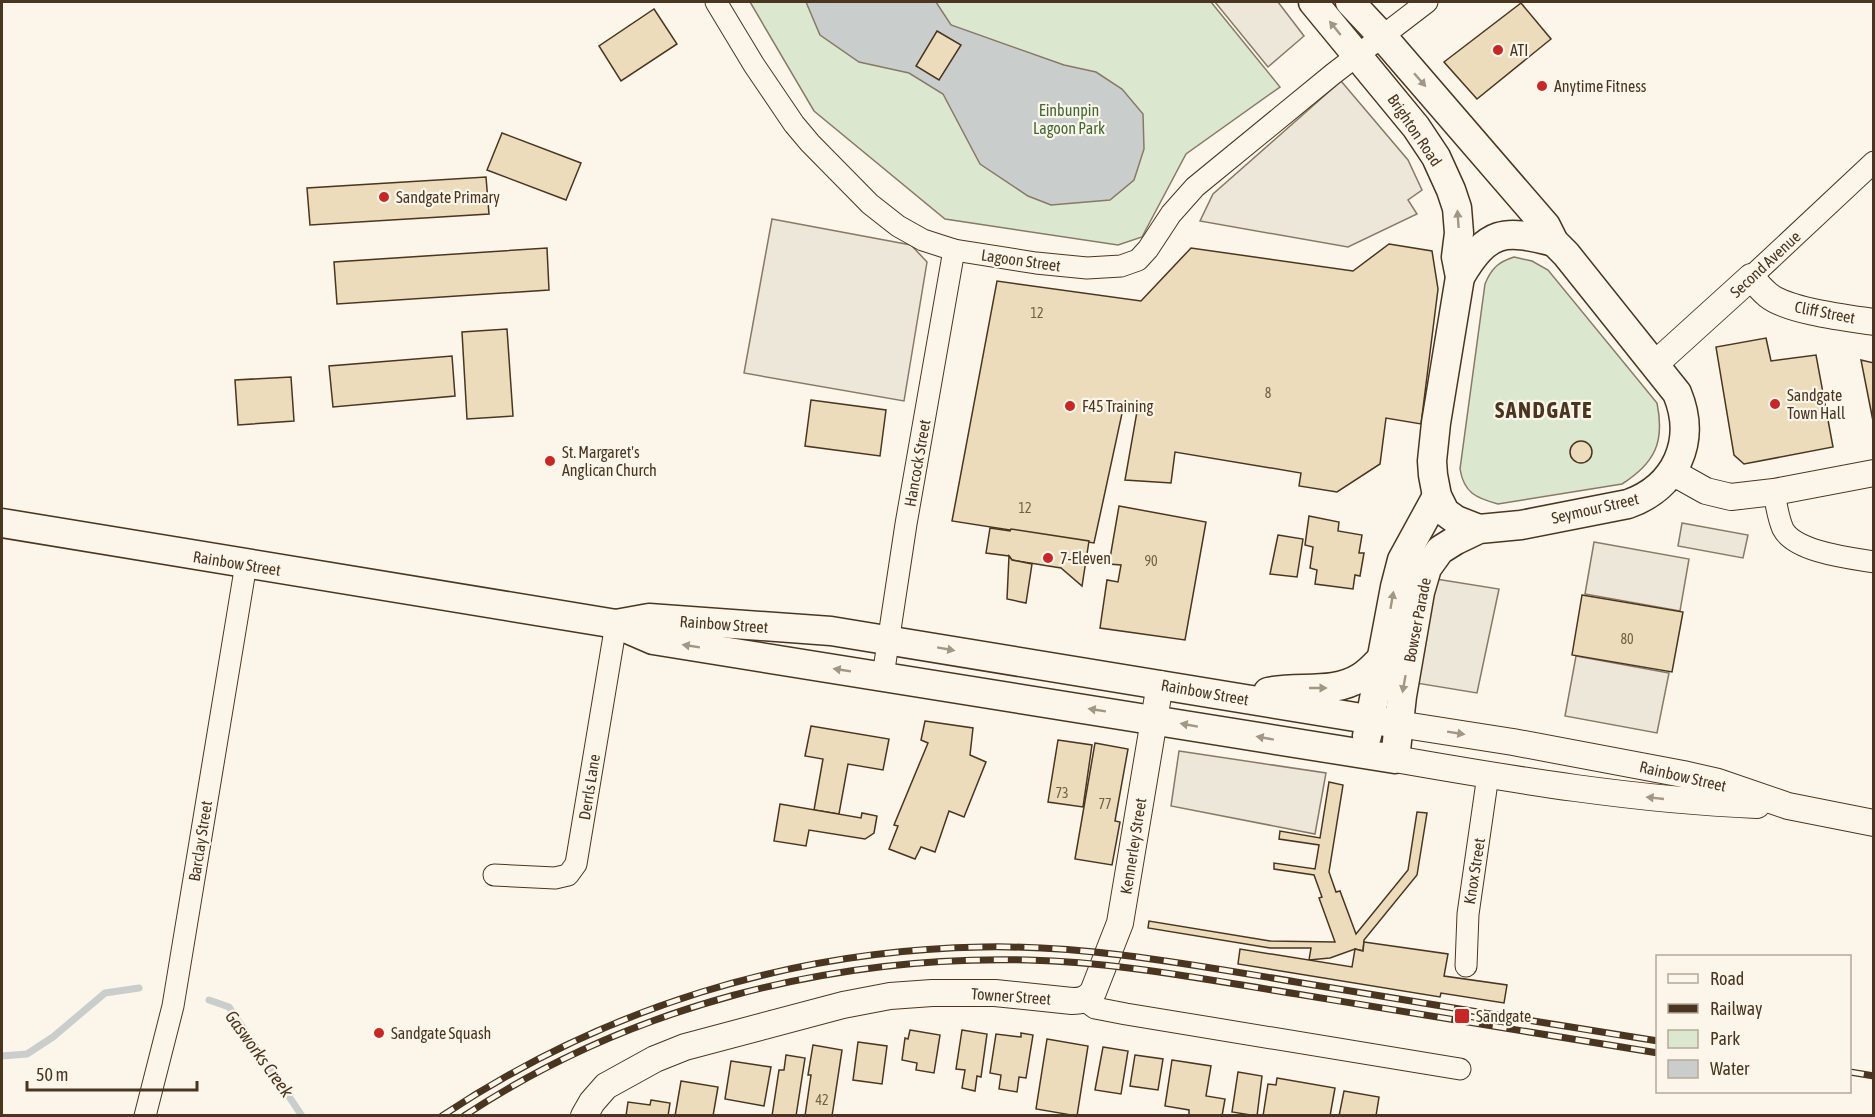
<svg xmlns="http://www.w3.org/2000/svg" width="1875" height="1117" font-family="'Asap Condensed',sans-serif">
<style>
.green{fill:#dce7d0;stroke:#887966;stroke-width:1.5}
.parking{fill:#ede7d9;stroke:#887966;stroke-width:1.5}
.water{fill:#c9cecd;stroke:#887966;stroke-width:1.5}
.lines{fill:none;stroke-linecap:round;stroke-linejoin:round}
.stream{stroke:#c9cecd;stroke-width:7}
.building{fill:#ecdcbc;stroke:#4a3520;stroke-width:1.5}
.minor-casing{stroke:#4a3520;stroke-width:23}
.tertiary-casing{stroke:#4a3520;stroke-width:28}
.secondary-casing{stroke:#4a3520;stroke-width:31}
.minor{stroke:#fbf6e9;stroke-width:21}
.tertiary{stroke:#fbf6e9;stroke-width:26}
.secondary{stroke:#fbf6e9;stroke-width:28}
.rail-casing{stroke:#4a3520;stroke-width:7}
.rail{stroke:#fbf6e9;stroke-width:4.5;stroke-dasharray:14;stroke-linecap:butt}
.oneway{fill:#a29684}
.poi-dot{fill:#c62828;stroke:#fbf6e9;stroke-width:2}
.labels{text-anchor:middle;stroke-width:4.5;stroke-linejoin:round;paint-order:stroke}
.number-label{font-size:14px;fill:#725f47}
.poi-label{font-size:16px;fill:#4a3520;stroke:#fbf6e9;text-anchor:start}
.park-label{font-size:16px;fill:#436837;stroke:#fbf6e9}
.street-label{font-size:16px;fill:#4a3520;stroke:#fbf6e9}
.water-label{font-size:18px;font-style:italic;fill:#4a3520;stroke:#fbf6e9}
.district-label{font-size:22px;font-weight:bold;letter-spacing:1.5px;fill:#4a3520;stroke:#fbf6e9}
</style>
<rect width="100%" height="100%" fill="#fbf6e9"/>
<g class="green">
<polygon points="750,2 1211,2 1280,87 1186,154 1142,237 1118,245 945,219 814,111"/>
<path d="M1514 257 1532 261 1548 270 1657 403C1665 442 1655 463 1622 484L1498 504C1476 498 1464 493 1460 469L1485 284C1491 269 1498 262 1514 257Z"/>
</g>
<g class="parking">
<polygon points="1215,2 1278,2 1304,36 1268,67"/>
<polygon points="1341,81 1408,160 1422,190 1408,200 1417,214 1348,247 1200,221 1213,194"/>
<polygon points="772,219 911,245 927,262 904,401 744,373"/>
<polygon points="1682,523 1748,535 1743,558 1678,546"/>
<polygon points="1594,542 1689,559 1680,611 1585,594"/>
<polygon points="1436,579 1499,589 1477,693 1416,683"/>
<polygon points="1576,656 1669,673 1657,733 1565,716"/>
<polygon points="1179,751 1326,773 1315,834 1171,806"/>
</g>
<polygon class="water" points="806,2 936,2 951,25 1064,65 1096,72 1122,89 1143,114 1144,149 1134,180 1110,200 1051,205 1028,196 980,164 943,94 909,73 859,62 820,35"/>
<g class="lines">
<g class="stream">
<polyline points="209,1000 229,1007 302,1116"/>
<polyline points="2,1056 27,1054 53,1037 105,993 139,988"/>
</g>
</g>
<g class="building">
<polygon points="1521,3 1551,39 1477,99 1444,62"/>
<polygon points="654,9 677,44 621,81 599,46"/>
<polygon points="937,31 961,45 939,80 916,66"/>
<polygon points="502,133 581,163 566,200 487,170"/>
<polygon points="486,177 489,214 310,225 307,188"/>
<polygon points="1389,244 1432,251 1438,289 1421,424 1386,418 1380,464 1337,492 1299,486 1301,473 1175,452 1171,483 1125,480 1138,406 1124,404 1094,543 952,521 997,281 1141,301 1191,248 1353,271"/>
<polygon points="547,248 549,290 337,304 334,262"/>
<polygon points="507,329 513,416 467,419 462,332"/>
<polygon points="1766,338 1771,361 1816,355 1833,447 1744,464 1734,455 1716,347"/>
<polygon points="452,356 455,396 333,407 329,366"/>
<polygon points="1861,360 1874,363 1874,426"/>
<polygon points="291,377 294,421 238,425 235,380"/>
<polygon points="811,400 886,410 880,456 805,446"/>
<circle cx="1581" cy="452" r="11"/>
<polygon points="1119,506 1206,522 1185,640 1100,628 1107,580 1118,582 1121,565 1109,564"/>
<polygon points="1309,516 1339,522 1338,531 1362,535 1359,553 1364,553 1360,576 1355,575 1353,589 1315,584 1317,570 1310,568 1313,547 1305,545"/>
<polygon points="990,528 1010,531 1011,529 1089,541 1082,586 1061,568 1012,560 1009,556 986,553"/>
<polygon points="1278,535 1303,539 1297,577 1270,574"/>
<polygon points="1009,556 1012,560 1032,564 1026,603 1007,599"/>
<polygon points="1582,595 1683,612 1672,672 1572,655"/>
<polygon points="925,721 973,728 970,755 986,762 964,817 949,811 935,852 921,847 915,859 889,849 898,826 894,825 928,743 921,740"/>
<polygon points="811,726 889,739 883,770 848,764 839,814 814,810 823,759 805,756"/>
<polygon points="1058,740 1092,745 1083,807 1048,802"/>
<polygon points="1095,743 1128,749 1115,821 1120,822 1112,865 1075,859"/>
<polygon points="1329,782 1343,785 1329,872 1336,892 1340,891 1356,934 1408,870 1417,812 1427,813 1417,875 1364,940 1363,951 1355,949 1330,958 1309,960 1311,948 1270,948 1148,928 1149,921 1270,941 1335,942 1319,898 1322,897 1314,875 1274,869 1274,863 1315,869 1319,845 1279,839 1280,831 1320,838"/>
<polygon points="780,804 861,818 862,813 877,816 874,833 865,839 809,830 806,846 774,841"/>
<polygon points="1364,942 1448,954 1444,976 1507,985 1504,1003 1441,993 1440,997 1238,964 1240,949 1352,967 1355,949 1363,951"/>
<polygon points="910,1030 940,1035 934,1073 916,1070 917,1063 902,1060 905,1038 908,1039"/>
<polygon points="962,1030 987,1034 981,1077 977,1076 975,1091 962,1088 965,1070 956,1069"/>
<polygon points="1021,1033 1033,1035 1026,1078 1019,1077 1017,1092 999,1089 1001,1075 990,1073 996,1034 1021,1037"/>
<polygon points="1047,1039 1088,1046 1077,1116 1036,1109"/>
<polygon points="858,1042 887,1046 882,1084 853,1080"/>
<polygon points="813,1045 842,1050 832,1116 805,1116 811,1075 808,1075"/>
<polygon points="1103,1047 1128,1051 1121,1094 1095,1090"/>
<polygon points="786,1055 805,1058 796,1116 772,1116 779,1070 784,1070"/>
<polygon points="1135,1055 1163,1059 1158,1090 1130,1086"/>
<polygon points="1172,1060 1211,1066 1206,1096 1225,1099 1222,1116 1189,1116 1189,1110 1165,1106"/>
<polygon points="731,1061 771,1067 764,1106 725,1099"/>
<polygon points="1238,1072 1262,1076 1257,1116 1232,1112"/>
<polygon points="1277,1078 1335,1088 1330,1116 1263,1116 1268,1084 1276,1085"/>
<polygon points="681,1081 718,1087 713,1116 675,1116"/>
<polygon points="1344,1091 1379,1097 1376,1116 1339,1116"/>
<polygon points="651,1100 670,1103 668,1116 626,1116 628,1102 650,1105"/>
</g>
<g class="lines">
<g class="minor-casing">
<g id="minor">
<polyline points="716,2 754,65 794,124 810,143 870,204 898,226 923,240 954,250 1036,263 1087,268 1121,266 1138,260 1148,249 1171,214 1195,187 1333,74 1427,2"/>
<polyline points="1751,277 1874,162"/>
<path d="M1774 492C1776 504 1778 518 1783 529 1795 552 1850 558 1874 562"/>
<polyline points="883,676 906,524 954,250"/>
<polyline points="494,875 555,878 568,875 576,864 616,624"/>
<polyline points="1466,966 1468,914 1488,775"/>
<polyline points="1084,1000 1095,1008 1126,1014 1460,1069"/>
<polyline points="145,1116 173,1006 246,564"/>
</g>
</g>
<g class="tertiary-casing">
<g id="tertiary">
<path d="M1654 365 1751 277C1756 283 1762 290 1768 295 1787 311 1847 318 1874 322"/>
<polyline points="1672,472 1706,491 1731,497 1774,492 1874,473"/>
<polyline points="1398,724 1513,742 1683,774 1718,782 1788,806 1874,823"/>
<path d="M1395 759C1515 780 1635 800 1757 805"/>
<path d="M584 1116 592 1102 606 1086 655 1059 685 1047 843 1005 890 996 932 993H995L1072 1001C1082 1001 1087 999 1093 992L1120 923 1160 684"/>
</g>
</g>
<g class="secondary-casing">
<g id="secondary">
<polyline points="1313,2 1416,127 1436,157 1451,190 1457,208 1459,233 1456,257 1460,277 1436,423 1432,461 1433,475 1437,496 1445,512 1456,520 1479,529"/>
<path d="M1460 277C1488 230 1503 229 1554 242"/>
<path d="M2 523 616 624 653 640 1395 759 1402 696 1420 592 1427 568 1440 550 1456 540 1479 529 1521 525 1628 504C1676 487 1697 441 1677 393L1566 254 1554 242 1546 226 1382 36 1350 2"/>
<polyline points="616,624 649,618 831,631 1398,724"/>
<path d="M1268 692C1298 685 1333 695 1361 677 1369 672 1376 664 1382 658"/>
<polyline points="1367,736 1395,587 1402,560 1437,496"/>
</g>
</g>
<use href="#minor" class="minor"/>
<use href="#tertiary" class="tertiary"/>
<use href="#secondary" class="secondary"/>
<g class="rail-casing">
<g id="rail">
<polyline points="1850,1072 1874,1076"/>
<path d="M442 1116C602 1009 790 950 983 947 1088 945 1193 965 1296 982 1417 1002 1537 1022 1658 1041"/>
<path d="M464 1116C628 1007 831 955 1028 960 1118 962 1208 980 1297 994 1417 1014 1537 1033 1658 1053"/>
</g>
</g>
<use href="#rail" class="rail"/>
</g>
<defs><path id="oneway-solid" d="M-6-.8H1V-3.2L6.5 0L1 3.2V.8H-6Z" transform="scale(1.5)"/></defs>
<g class="oneway">
<use href="#oneway-solid" transform="translate(1335 28) rotate(-129)"/>
<use href="#oneway-solid" transform="translate(1420 80) rotate(49)"/>
<use href="#oneway-solid" transform="translate(1458 219) rotate(-94)"/>
<use href="#oneway-solid" transform="translate(1392 600) rotate(-80)"/>
<use href="#oneway-solid" transform="translate(691 646) rotate(-171)"/>
<use href="#oneway-solid" transform="translate(946 649) rotate(10)"/>
<use href="#oneway-solid" transform="translate(842 670) rotate(-171)"/>
<use href="#oneway-solid" transform="translate(1404 684) rotate(100)"/>
<use href="#oneway-solid" transform="translate(1318 688)"/>
<use href="#oneway-solid" transform="translate(1097 710) rotate(-171)"/>
<use href="#oneway-solid" transform="translate(1189 725) rotate(-170)"/>
<use href="#oneway-solid" transform="translate(1456 733) rotate(9)"/>
<use href="#oneway-solid" transform="translate(1265 738) rotate(-170)"/>
<use href="#oneway-solid" transform="translate(1655 798) rotate(-174)"/>
</g>
<g class="poi-dot">
<circle cx="1498" cy="50" r="6"/>
<circle cx="1542" cy="86" r="6"/>
<circle cx="384" cy="197" r="6"/>
<circle cx="1775" cy="404" r="6"/>
<circle cx="1070" cy="406" r="6"/>
<circle cx="550" cy="461" r="6"/>
<circle cx="1048" cy="558" r="6"/>
<rect x="1454" y="1008" width="16" height="16" rx="3"/>
<circle cx="379" cy="1033" r="6"/>
</g>
<g class="labels">
<g class="number-label">
<text x="1037" y="318">12</text>
<text x="1268" y="398">8</text>
<text x="1025" y="513">12</text>
<text x="1151" y="566">90</text>
<text x="1627" y="644">80</text>
<text x="1062" y="798">73</text>
<text x="1105" y="809">77</text>
<text x="822" y="1105">42</text>
</g>
<g class="poi-label">
<text x="1510" y="56">ATI</text>
<text x="1554" y="92">Anytime Fitness</text>
<text x="396" y="203">Sandgate Primary</text>
<text x="1787" y="401">Sandgate<tspan x="1787" dy="18">Town Hall</tspan></text>
<text x="1082" y="412">F45 Training</text>
<text x="562" y="458">St. Margaret's<tspan x="562" dy="18">Anglican Church</tspan></text>
<text x="1060" y="564">7-Eleven</text>
<text x="1476" y="1022">Sandgate</text>
<text x="391" y="1039">Sandgate Squash</text>
</g>
<g class="park-label">
<text x="1069" y="116">Einbunpin<tspan x="1069" dy="18">Lagoon Park</tspan></text>
</g>
<g class="street-label">
<text transform="translate(1415 130) rotate(56)" y="6">Brighton Road</text>
<text transform="translate(1021 260) rotate(8)" y="6">Lagoon Street</text>
<text transform="translate(1765 264) rotate(-43)" y="6">Second Avenue</text>
<text transform="translate(1825 312) rotate(11)" y="6">Cliff Street</text>
<text transform="translate(917 463) rotate(-80)" y="6">Hancock Street</text>
<text transform="translate(1595 508) rotate(-13)" y="6">Seymour Street</text>
<text transform="translate(237 563) rotate(9)" y="6">Rainbow Street</text>
<text transform="translate(1417 620) rotate(-79)" y="6">Bowser Parade</text>
<text transform="translate(724 624) rotate(4)" y="6">Rainbow Street</text>
<text transform="translate(1205 692) rotate(10)" y="6">Rainbow Street</text>
<text transform="translate(1683 776) rotate(13)" y="6">Rainbow Street</text>
<text transform="translate(589 787) rotate(-81)" y="6">Derrls Lane</text>
<text transform="translate(200 841) rotate(-81)" y="6">Barclay Street</text>
<text transform="translate(1133 846) rotate(-81)" y="6">Kennerley Street</text>
<text transform="translate(1474 871) rotate(-81)" y="6">Knox Street</text>
<text transform="translate(1011 996) rotate(4)" y="6">Towner Street</text>
</g>
<g class="water-label">
<text transform="translate(259 1054) rotate(54)" y="6">Gasworks Creek</text>
</g>
<g class="district-label">
<text x="1544" y="418">SANDGATE</text>
</g>
</g>
<rect width="1875" height="1117" fill="none" stroke="#4a3520" stroke-width="6"/>
<rect x="1656" y="955" width="195" height="138" fill="#fbf6e9" stroke="#b4a999" stroke-width="1.5"/>
<rect x="1668" y="974" width="30" height="9" fill="#fbf6e9" stroke="#b4a999" stroke-width="1.5"/>
<text x="1710" y="985" font-size="18" fill="#4a3520">Road</text>
<rect x="1668" y="1004" width="30" height="9" fill="#4a3520" stroke="#b4a999" stroke-width="1.5"/>
<text x="1710" y="1015" font-size="18" fill="#4a3520">Railway</text>
<rect x="1668" y="1030" width="30" height="18" fill="#dce7d0" stroke="#b4a999" stroke-width="1.5"/>
<text x="1710" y="1045" font-size="18" fill="#4a3520">Park</text>
<rect x="1668" y="1060" width="30" height="18" fill="#c9cecd" stroke="#b4a999" stroke-width="1.5"/>
<text x="1710" y="1075" font-size="18" fill="#4a3520">Water</text>
<path d="M27 1081v9h170v-9" fill="none" stroke="#4a3520" stroke-width="3"/>
<text x="36" y="1081" font-size="18" fill="#4a3520" stroke="#fbf6e9" stroke-width="4.5" paint-order="stroke">50 m</text>
</svg>
